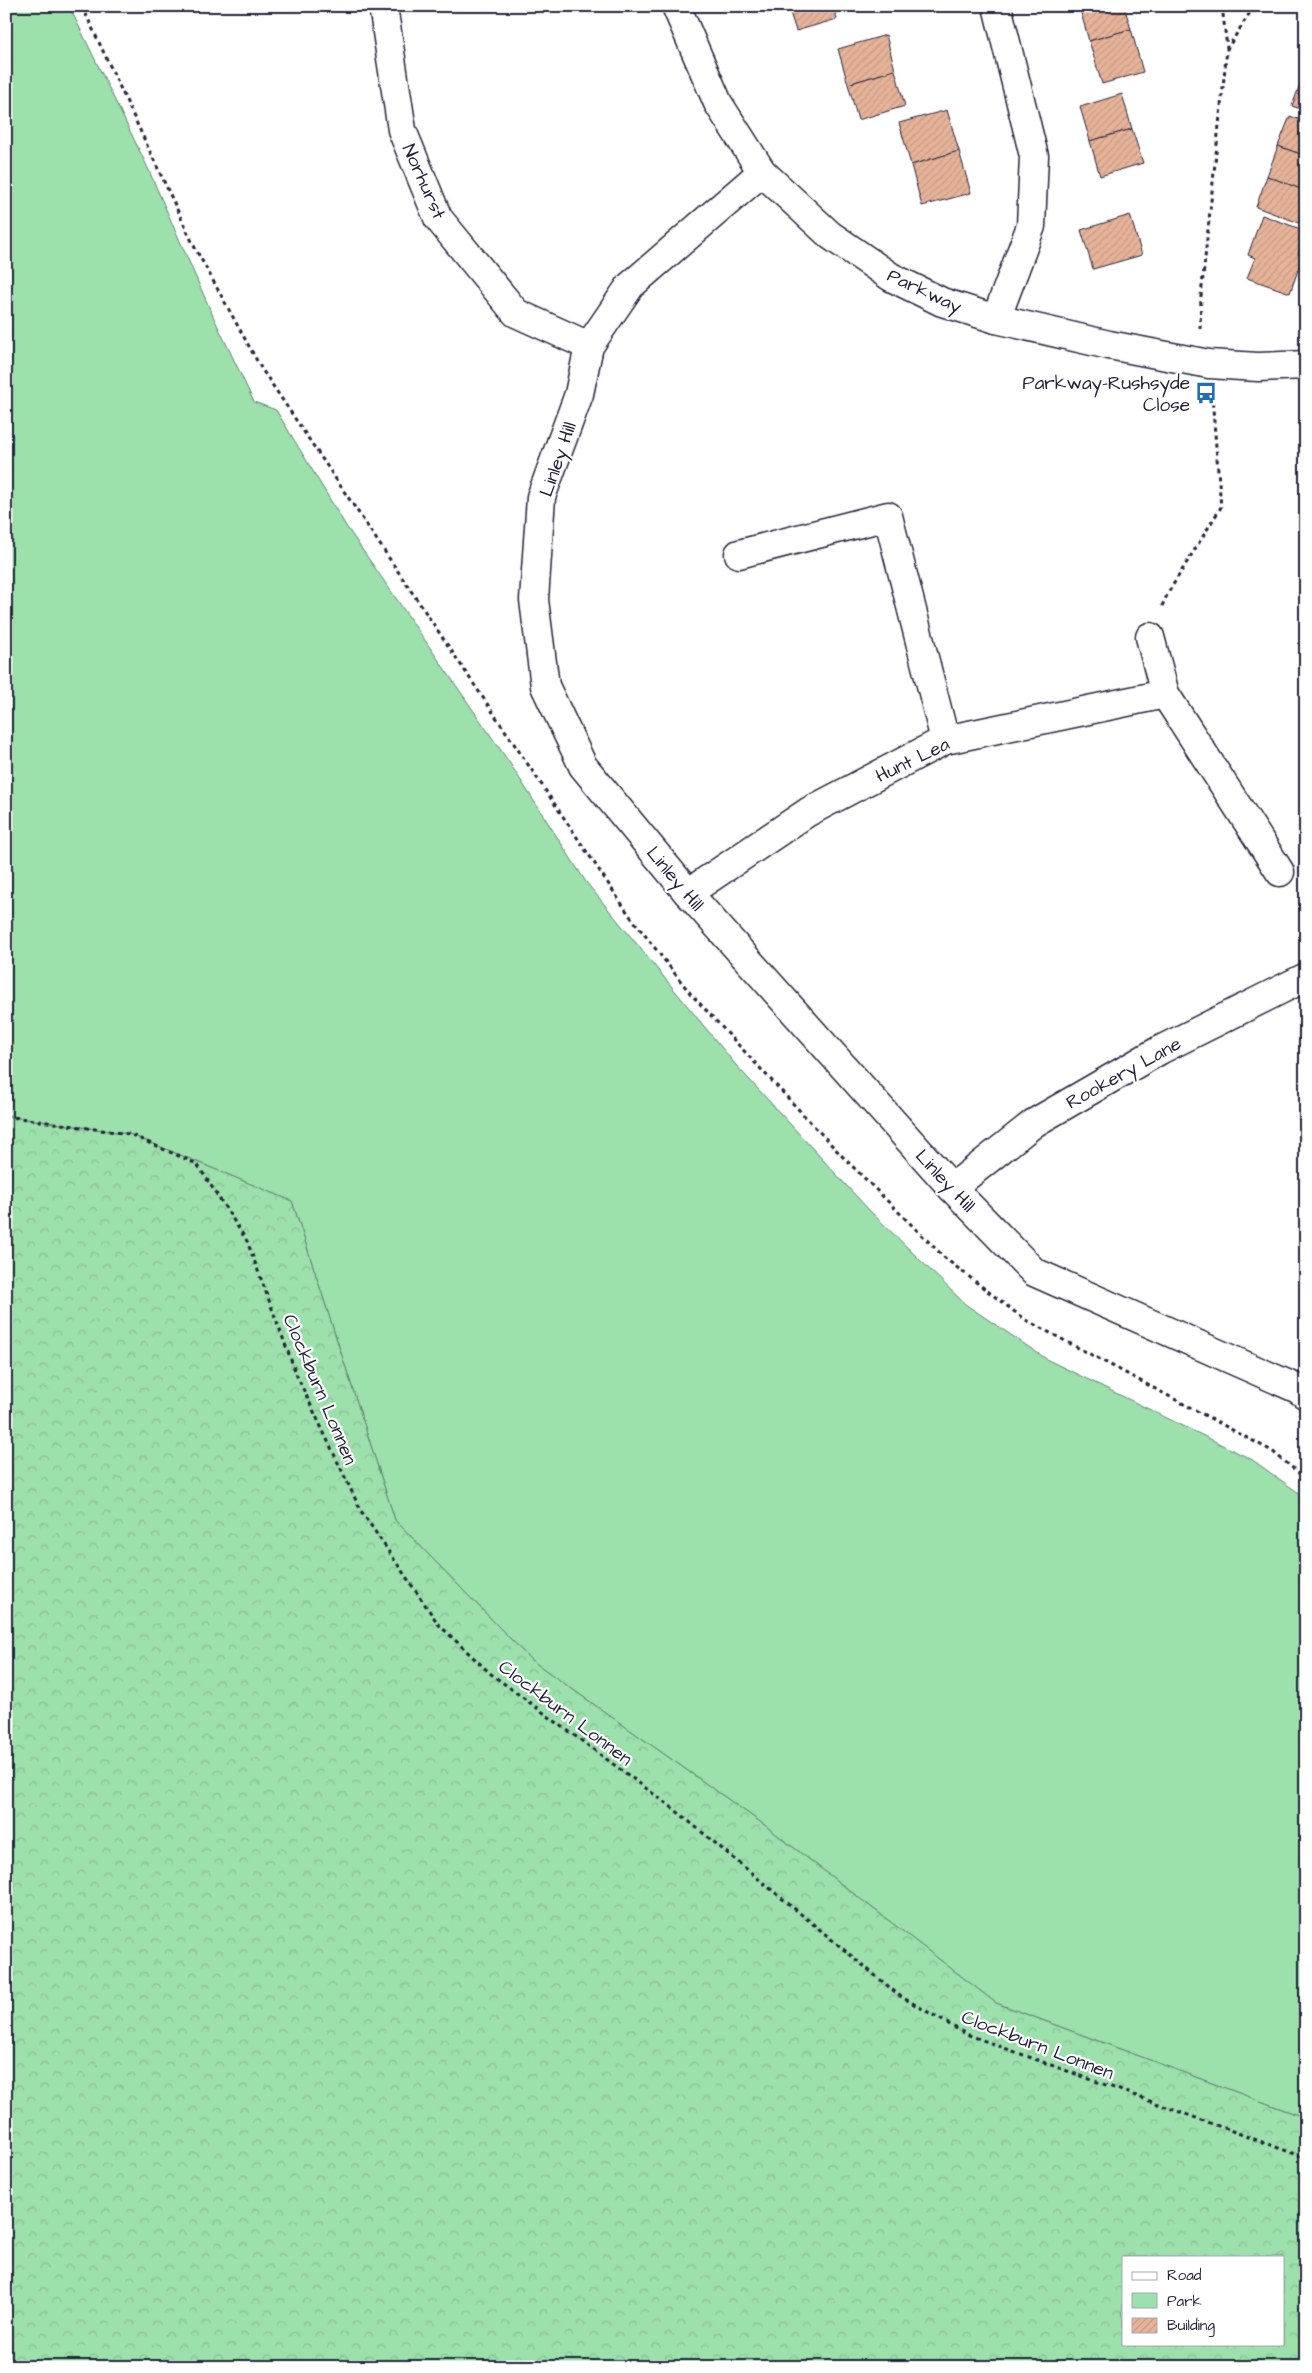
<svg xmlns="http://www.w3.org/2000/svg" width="1312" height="2373" font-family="'Architects Daughter',sans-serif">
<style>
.green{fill:#9ce0ab;stroke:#5f8173}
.forest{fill:url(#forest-crowns);stroke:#5f8173;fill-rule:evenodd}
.building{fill:url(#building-hatch);stroke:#22223b}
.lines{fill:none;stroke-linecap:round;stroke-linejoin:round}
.minor-casing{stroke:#22223b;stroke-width:31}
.path{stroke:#22223b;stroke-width:3;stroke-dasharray:4 4;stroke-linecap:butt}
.minor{stroke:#fff;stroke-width:28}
.labels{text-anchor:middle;stroke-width:4.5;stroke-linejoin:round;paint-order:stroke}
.street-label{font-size:19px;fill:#22223b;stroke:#fff}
.poi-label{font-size:19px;fill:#22223b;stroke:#fff;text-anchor:end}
</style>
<defs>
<pattern id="forest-crowns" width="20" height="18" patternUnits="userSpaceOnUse" patternTransform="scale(1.25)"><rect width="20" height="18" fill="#9ce0ab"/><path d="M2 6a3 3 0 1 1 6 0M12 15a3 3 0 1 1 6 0" fill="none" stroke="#86c094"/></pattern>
<pattern id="building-hatch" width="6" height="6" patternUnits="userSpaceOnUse" patternTransform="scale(1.25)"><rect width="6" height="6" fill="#e7b499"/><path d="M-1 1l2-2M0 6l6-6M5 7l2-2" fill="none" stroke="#c69a85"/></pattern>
</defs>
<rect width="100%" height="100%" fill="#fff"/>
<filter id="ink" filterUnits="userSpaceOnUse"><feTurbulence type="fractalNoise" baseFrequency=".02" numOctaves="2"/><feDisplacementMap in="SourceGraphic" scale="10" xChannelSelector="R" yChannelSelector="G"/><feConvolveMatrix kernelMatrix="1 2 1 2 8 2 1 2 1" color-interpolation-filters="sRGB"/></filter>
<g filter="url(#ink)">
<polygon class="green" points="6,6 69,6 146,164 213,316 254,402 276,410 346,526 509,762 586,882 735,1064 868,1209 965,1304 1048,1360 1251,1459 1306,1498 1306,2118 996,2003 763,1824 531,1660 395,1520 292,1201 129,1134 6,1116"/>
<path class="forest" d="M6 1116 129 1134 292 1201 395 1520 531 1660 763 1824 996 2003 1306 2118V2367H6ZM1123 2257H1283V2344H1123Z"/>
<g class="building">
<polygon points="788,6 833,6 837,19 796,31"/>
<polygon points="1079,6 1124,6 1131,29 1089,41"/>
<polygon points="1131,29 1143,72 1102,84 1089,41"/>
<polygon points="886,35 895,70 848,84 838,49"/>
<polygon points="895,70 905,106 858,120 848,84"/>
<polygon points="1303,76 1306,77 1306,111 1292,106"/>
<polygon points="1122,94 1132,129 1090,141 1080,107"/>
<polygon points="947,110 959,151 911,165 899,123"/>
<polygon points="1290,116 1306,122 1306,156 1278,146"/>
<polygon points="1132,129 1143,163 1100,176 1090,141"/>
<polygon points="1278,146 1306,156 1306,191 1267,176"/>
<polygon points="959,151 971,193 922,206 911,165"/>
<polygon points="1267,176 1306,191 1306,206 1299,223 1256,207"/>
<polygon points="1130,215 1142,255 1093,269 1081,230"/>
<polygon points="1262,215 1306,231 1298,254 1303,256 1290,293 1247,278 1255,258 1248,255"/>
</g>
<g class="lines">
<g class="minor-casing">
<g id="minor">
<polyline points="383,6 402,130 438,218 516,313 589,346"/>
<polyline points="676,6 718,103 762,172 830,235 891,277 942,302 996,319 1109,345 1209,364 1258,367 1306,365"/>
<polyline points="762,172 630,286 589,346 579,394 541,497 534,600 545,686 583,766 688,893 952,1188 1034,1272 1298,1389 1306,1395"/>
<polyline points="996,319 1031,226 1034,156 997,6"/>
<polyline points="739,554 888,516 945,740"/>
<polyline points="1150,637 1165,694 1280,872"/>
<polyline points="688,893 808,812 945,740 1165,694"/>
<polyline points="952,1188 1034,1123 1160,1050 1306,977"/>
</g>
</g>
<g class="path">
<polyline points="82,6 195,248 261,368 630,916 690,993 841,1155 946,1259 1024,1319 1272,1451 1306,1479"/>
<polyline points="1222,6 1227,48"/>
<polyline points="1200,329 1201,296 1227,49 1254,6"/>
<polyline points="1162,606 1168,593 1221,507 1212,397"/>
<polyline points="6,1116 129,1134 197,1164 247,1241 297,1376 361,1511 439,1625 491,1674 674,1809 900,1996 966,2034 1306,2158"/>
</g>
<use href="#minor" class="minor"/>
</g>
</g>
<defs>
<g id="bus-bare" transform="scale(1.725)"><path d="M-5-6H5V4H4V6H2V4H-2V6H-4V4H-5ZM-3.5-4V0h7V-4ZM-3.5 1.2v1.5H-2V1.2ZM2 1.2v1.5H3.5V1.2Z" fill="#1f6fb2" stroke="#fff" stroke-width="2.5" paint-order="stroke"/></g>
</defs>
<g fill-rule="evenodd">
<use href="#bus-bare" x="1206" y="393"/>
</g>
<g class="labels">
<g class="street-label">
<text transform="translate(425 181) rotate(66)" y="7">Norhurst</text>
<text transform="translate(925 290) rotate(25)" y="7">Parkway</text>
<text transform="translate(557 459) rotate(-71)" y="7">Linley Hill</text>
<text transform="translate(912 759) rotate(-26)" y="7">Hunt Lea</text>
<text transform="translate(676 878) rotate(50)" y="7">Linley Hill</text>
<text transform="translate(1123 1072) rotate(-29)" y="7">Rookery Lane</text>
<text transform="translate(946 1180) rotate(47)" y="7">Linley Hill</text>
<text transform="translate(321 1389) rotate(67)" y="7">Clockburn Lonnen</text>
<text transform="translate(566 1712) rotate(37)" y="7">Clockburn Lonnen</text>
<text transform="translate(1038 2044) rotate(21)" y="7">Clockburn Lonnen</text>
</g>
<g class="poi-label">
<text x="1190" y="389">Parkway-Rushsyde<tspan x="1190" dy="22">Close</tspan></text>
</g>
</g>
<rect width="1312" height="2373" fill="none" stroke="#fff" stroke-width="25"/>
<rect x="12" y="12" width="1287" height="2348" fill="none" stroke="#22223b" stroke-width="2" filter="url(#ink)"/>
<rect x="1122" y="2256" width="162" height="90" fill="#ffffff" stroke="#a7a7b1"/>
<rect x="1132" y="2272" width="25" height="8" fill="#ffffff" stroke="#a7a7b1"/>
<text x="1167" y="2280" font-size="15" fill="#22223b">Road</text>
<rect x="1132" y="2293" width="25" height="15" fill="#9ce0ab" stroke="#a7a7b1"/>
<text x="1167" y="2306" font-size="15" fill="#22223b">Park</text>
<rect x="1132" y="2318" width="25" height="15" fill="url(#building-hatch)" stroke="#a7a7b1"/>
<text x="1167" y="2330" font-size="15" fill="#22223b">Building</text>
</svg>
